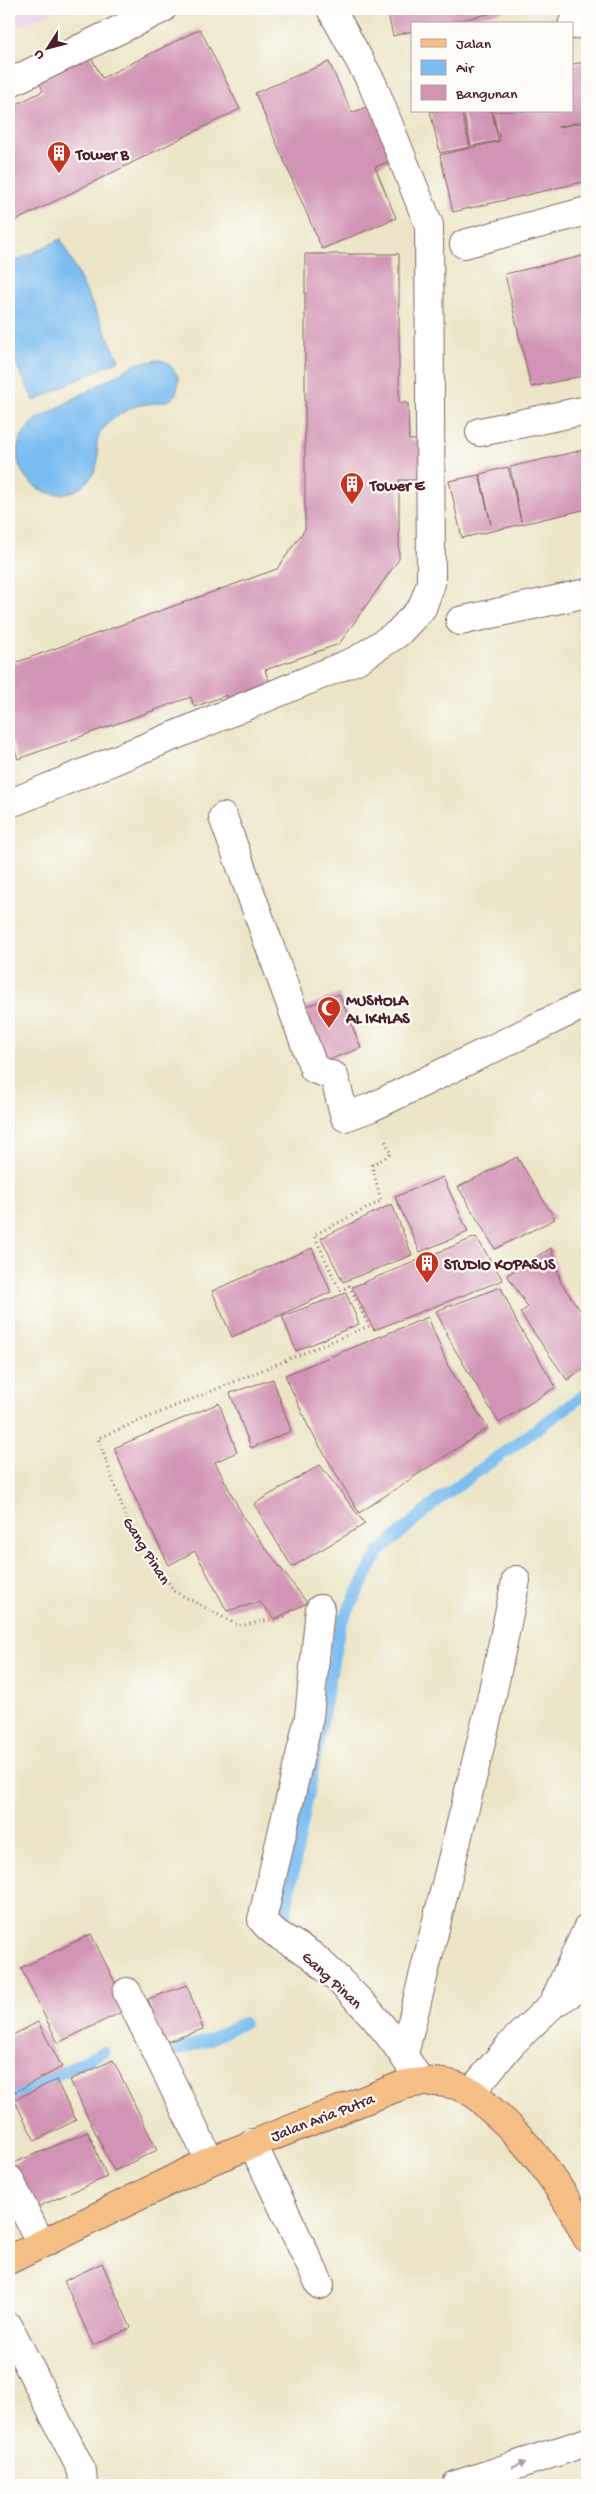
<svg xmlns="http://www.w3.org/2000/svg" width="596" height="2494" font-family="'Gochi Hand',sans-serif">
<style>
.built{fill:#e9d2ed}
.water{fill:#7cbdf1;stroke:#636e8e}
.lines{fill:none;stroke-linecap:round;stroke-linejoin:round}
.stream{stroke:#7cbdf1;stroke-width:12}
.building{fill:#d294b5}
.minor-casing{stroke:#836462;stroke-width:30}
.major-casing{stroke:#836462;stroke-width:30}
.path{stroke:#836462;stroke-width:3;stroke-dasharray:1 4;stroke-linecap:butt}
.minor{stroke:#fff;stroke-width:28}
.major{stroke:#f5bf86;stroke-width:28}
.oneway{fill:#ae9aa0}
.labels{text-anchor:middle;stroke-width:4.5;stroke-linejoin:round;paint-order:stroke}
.poi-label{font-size:16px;font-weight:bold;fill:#4a1f2b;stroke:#fdfcf7;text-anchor:start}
.street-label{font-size:16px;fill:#4a1f2b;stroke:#fdfcf7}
</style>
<rect width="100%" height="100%" fill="#fdfcf7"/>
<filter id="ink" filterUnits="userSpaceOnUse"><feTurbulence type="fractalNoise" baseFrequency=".02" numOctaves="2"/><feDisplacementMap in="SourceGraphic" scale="10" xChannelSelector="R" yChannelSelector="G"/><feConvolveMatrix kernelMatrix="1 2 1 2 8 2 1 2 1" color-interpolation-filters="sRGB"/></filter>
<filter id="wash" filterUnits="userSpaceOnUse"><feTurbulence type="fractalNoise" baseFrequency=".0096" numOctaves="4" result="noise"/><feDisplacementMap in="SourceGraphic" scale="20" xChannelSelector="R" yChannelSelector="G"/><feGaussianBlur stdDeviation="1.12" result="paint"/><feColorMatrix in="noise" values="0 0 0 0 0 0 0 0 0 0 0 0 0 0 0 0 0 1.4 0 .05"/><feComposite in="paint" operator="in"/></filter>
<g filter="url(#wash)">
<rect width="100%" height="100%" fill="#ece5c7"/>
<polygon class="built" points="9,9 59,9 9,30"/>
<g class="water">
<polygon points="61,239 119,360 34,401 9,349 9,264"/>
<path d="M160 360 168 363 178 376C180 407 161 401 140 405 130 407 119 415 111 421 105 426 97 434 97 443 96 447 98 450 98 454 99 472 85 489 68 493 41 500 13 474 18 447 20 436 28 429 34 421L138 363Z"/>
</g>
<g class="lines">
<g class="stream">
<polyline points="284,1921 340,1625 379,1552 438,1500 587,1393"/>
<polyline points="178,2050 208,2040 243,2023"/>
<polyline points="9,2099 103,2052"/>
</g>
</g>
<g id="blocks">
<g class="building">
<polygon points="387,9 506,9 506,10 443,24 412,24 412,31 393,36"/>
<polygon points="200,29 240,109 9,224 9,124 11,123 9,108 43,91 37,77 88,51 102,78"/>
<polygon points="329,62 352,113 371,105 395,159 375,167 396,218 322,249 255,93"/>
<polygon points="587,62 587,120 558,127 587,122 587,181 453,212 440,155 500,141 492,111 572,111 572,64"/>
<polygon points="430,111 461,111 470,147 440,153"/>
<polygon points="463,111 492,111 498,141 471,146"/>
<polygon points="305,254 399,254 399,403 408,403 409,440 423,440 423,480 399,480 399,559 339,644 265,670 274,695 232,709 227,695 194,707 191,697 18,759 9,733 9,665 277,569 305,529"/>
<polygon points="587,255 587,375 531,387 505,274"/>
<polygon points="587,449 587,509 462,538 449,481 479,475 491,524 480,474 508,467 521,521 510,467"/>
<polygon points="339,994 361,1048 317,1064 297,1010"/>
<polygon points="517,1157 555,1219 495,1249 458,1187"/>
<polygon points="443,1177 468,1232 420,1252 395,1197"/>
<polygon points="392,1204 412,1255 343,1282 321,1238"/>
<polygon points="476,1237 503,1280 374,1330 352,1287"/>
<polygon points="312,1248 331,1292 232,1337 212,1291"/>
<polygon points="551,1248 561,1283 587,1320 587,1366 567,1380 520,1313 528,1307 507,1275"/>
<polygon points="501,1287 517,1323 556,1387 499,1423 454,1348 436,1311"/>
<polygon points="346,1293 359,1324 296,1351 282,1316"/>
<polygon points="428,1317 448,1366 488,1428 359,1513 308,1426 285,1375"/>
<polygon points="273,1379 291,1431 251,1448 230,1393"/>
<polygon points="219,1403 237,1452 215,1462 246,1522 307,1603 275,1619 260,1602 227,1611 195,1551 169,1565 136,1500 114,1448"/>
<polygon points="320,1465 365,1524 292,1567 254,1504"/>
<polygon points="91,1934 128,2009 58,2043 21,1968"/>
<polygon points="187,1985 203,2029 164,2043 148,1999"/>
<polygon points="38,2022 62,2067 9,2095 9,2037"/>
<polygon points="113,2060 157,2150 114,2171 70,2080"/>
<polygon points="56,2080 76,2120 35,2141 14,2100"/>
<polygon points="88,2132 107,2177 30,2210 11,2164"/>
<polygon points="102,2263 131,2328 93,2345 64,2281"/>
</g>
</g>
</g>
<g filter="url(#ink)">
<use href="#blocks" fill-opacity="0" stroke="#836462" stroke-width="1"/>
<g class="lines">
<g class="minor-casing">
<g id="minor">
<polyline points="572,25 587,21"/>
<polyline points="9,83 162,9"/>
<polyline points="464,244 587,211"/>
<polyline points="480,432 587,410"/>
<polyline points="460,621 587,593"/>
<polyline points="9,801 16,801 357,660 397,634 422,608 431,583 429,225 372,83 331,9"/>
<polyline points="223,817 314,1069 334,1076 345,1117 372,1107 587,1003"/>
<path d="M320 1609 309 1717 262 1920C276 1938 298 1944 315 1958 355 1994 394 2034 419 2081"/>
<polyline points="127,1992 210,2161"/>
<polyline points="553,2004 587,1929"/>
<polyline points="404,2054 488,1714 516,1580"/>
<polyline points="471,2092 512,2043 553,2004 587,1983"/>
<polyline points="252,2143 320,2285"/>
<polyline points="9,2179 41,2244"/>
<polyline points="9,2327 82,2471 83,2485"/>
<polyline points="456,2485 587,2442"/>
</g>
</g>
<g class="major-casing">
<path id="major" d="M9 2260 210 2161 403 2085C425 2080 451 2080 471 2092 477 2095 483 2102 488 2107 530 2142 563 2189 587 2238"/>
</g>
<polyline class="path" points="285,1617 239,1626 174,1591 127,1520 98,1438 369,1326 349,1286 340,1291 314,1235 381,1201 372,1165 391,1154 385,1140"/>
<use href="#minor" class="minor"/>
<use href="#major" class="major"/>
</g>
<defs><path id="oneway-solid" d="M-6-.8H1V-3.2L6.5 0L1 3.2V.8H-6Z" transform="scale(1.25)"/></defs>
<use class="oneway" href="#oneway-solid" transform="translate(519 2465) rotate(-19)"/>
</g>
<defs>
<g id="building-pin" transform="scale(1.25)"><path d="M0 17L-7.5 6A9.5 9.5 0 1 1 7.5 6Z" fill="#c8321e" stroke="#fdfcf7"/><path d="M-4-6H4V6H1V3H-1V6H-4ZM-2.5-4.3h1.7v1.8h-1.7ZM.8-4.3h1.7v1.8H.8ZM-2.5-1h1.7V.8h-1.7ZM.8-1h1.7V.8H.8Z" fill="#fff"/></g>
<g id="mosque-pin" transform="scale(1.25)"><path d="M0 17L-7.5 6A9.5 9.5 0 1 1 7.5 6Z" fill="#c8321e" stroke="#fdfcf7"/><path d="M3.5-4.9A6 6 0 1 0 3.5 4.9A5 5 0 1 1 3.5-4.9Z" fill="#fff"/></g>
</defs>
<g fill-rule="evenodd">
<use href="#building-pin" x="59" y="153"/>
<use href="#building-pin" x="352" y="484"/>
<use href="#mosque-pin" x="329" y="1008"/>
<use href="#building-pin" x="427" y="1263"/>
</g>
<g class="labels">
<g class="poi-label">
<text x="76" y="159">Tower B</text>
<text x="370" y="490">Tower E</text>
<text x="346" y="1005">MUSHOLA<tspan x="346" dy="18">AL IKHLAS</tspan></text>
<text x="444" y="1269">STUDIO KOPASUS</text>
</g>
<g class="street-label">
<text transform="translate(148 1550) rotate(58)" y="6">Gang Pinan</text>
<text transform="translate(333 1979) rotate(43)" y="6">Gang Pinan</text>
<text transform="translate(322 2116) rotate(-21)" y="6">Jalan Aria Putra</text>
</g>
</g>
<rect width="596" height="2494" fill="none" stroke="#fdfcf7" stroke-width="30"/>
<rect x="411" y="22" width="162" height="90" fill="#fdfcf7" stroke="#b5a4a5"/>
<rect x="421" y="39" width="25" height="8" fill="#f5bf86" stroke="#b5a4a5"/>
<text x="456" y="48" font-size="15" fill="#4a1f2b">Jalan</text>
<rect x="421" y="60" width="25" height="15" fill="#7cbdf1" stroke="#b5a4a5"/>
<text x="456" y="72" font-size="15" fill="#4a1f2b">Air</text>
<rect x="421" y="85" width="25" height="15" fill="#d294b5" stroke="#b5a4a5"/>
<text x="456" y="98" font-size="15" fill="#4a1f2b">Bangunan</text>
<g transform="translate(48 48) rotate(234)" stroke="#fdfcf7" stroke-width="4" paint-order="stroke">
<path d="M0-4L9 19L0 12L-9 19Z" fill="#4a1f2b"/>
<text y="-8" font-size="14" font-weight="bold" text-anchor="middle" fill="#4a1f2b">U</text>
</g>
</svg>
